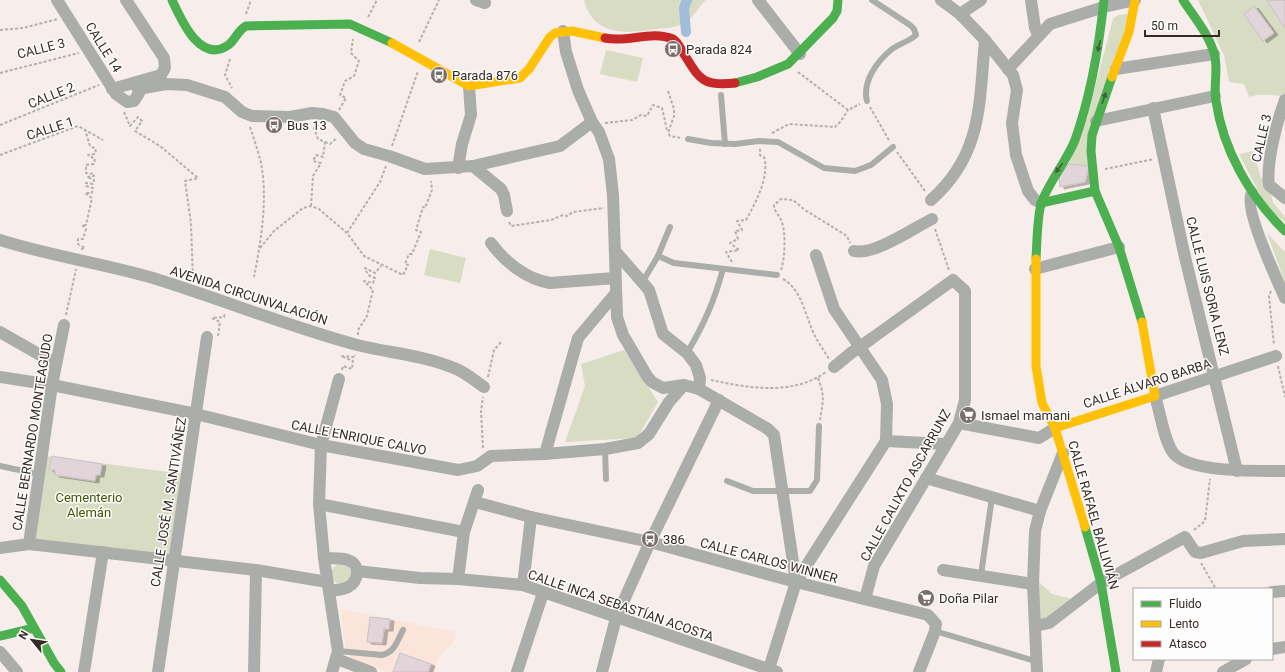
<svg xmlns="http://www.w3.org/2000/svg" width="1285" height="672" font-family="Roboto,sans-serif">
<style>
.built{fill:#fbe4da}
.green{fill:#d8dcc3}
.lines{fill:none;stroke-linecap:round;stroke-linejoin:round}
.canal{stroke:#a1bdd7;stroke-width:10}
.building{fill:#e2d5da;stroke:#cac0c3;filter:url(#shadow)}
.path{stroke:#b1b1ad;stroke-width:2;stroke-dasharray:3 2;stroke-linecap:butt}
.lane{stroke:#aaada9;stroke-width:6}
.street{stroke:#aaada9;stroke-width:12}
.fast{stroke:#4caf50;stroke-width:9}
.slow{stroke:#ffc107;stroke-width:9}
.jam{stroke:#c62828;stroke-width:9}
.street-bridge{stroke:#aaada9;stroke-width:12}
.oneway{fill:#3f5f36}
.labels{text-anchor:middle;stroke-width:3;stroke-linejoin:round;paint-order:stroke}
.street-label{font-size:13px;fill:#372924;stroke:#fdfdfd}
.poi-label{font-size:13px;fill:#372924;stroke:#fdfdfd;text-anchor:start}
.park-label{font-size:13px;fill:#435601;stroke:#fdfdfd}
</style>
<defs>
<filter id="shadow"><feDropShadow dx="4" dy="2" stdDeviation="0" flood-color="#0004"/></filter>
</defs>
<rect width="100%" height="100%" fill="#f7eeeb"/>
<polygon class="built" points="340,609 456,632 454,641 438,658 434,672 387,672 351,658 346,649"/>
<g class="green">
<path d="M584 0H706C699 6 691 21 683 24 675 28 665 28 656 29 626 34 593 36 584 0Z"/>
<path d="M1198 0H1285V97C1275 95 1258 93 1249 97L1244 84 1229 82 1224 55Z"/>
<polygon points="1129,14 1089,166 1069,164 1087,118 1113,19 1118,15"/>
<polygon points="606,50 643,58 637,82 600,74"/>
<polygon points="1253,151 1261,178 1267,178 1273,202 1285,217 1285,222 1267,208 1239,154"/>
<polygon points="1267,233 1285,252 1285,283"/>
<polygon points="430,249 466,258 460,283 424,275"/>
<polygon points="624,350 658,402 637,438 565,442 585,386 581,364"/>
<polygon points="47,456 183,474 172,557 35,541"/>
<circle cx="341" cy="574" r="10"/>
<polygon points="1038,581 1052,594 1072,599 1048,620 1041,620 1038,613"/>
</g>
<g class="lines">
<polyline class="canal" points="686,32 684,8 687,0"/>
</g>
<g class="building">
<polygon points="1284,0 1285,1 1285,28 1267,1"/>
<polygon points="1254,6 1274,33 1263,41 1244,14"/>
<polygon points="1069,164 1089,166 1085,182 1060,187 1059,177"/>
<polygon points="52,456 102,464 100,475 96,475 95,481 55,475 55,470 49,470"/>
<polygon points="370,617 390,619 389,629 384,629 382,643 367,642"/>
<polygon points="400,653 431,664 428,672 393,672"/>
</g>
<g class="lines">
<g class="path">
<polyline points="246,14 251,0"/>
<polyline points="368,17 377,0"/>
<polyline points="0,30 23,28 58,19"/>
<polyline points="419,42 439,0"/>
<polyline points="230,59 225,75 232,88"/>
<polyline points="798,72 848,110 860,104"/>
<polyline points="0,73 79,53"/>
<polyline points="668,91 674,109 674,116 668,133 670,136 681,138"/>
<polyline points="870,107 890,142"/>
<polyline points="339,110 346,98 340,95 345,81 354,76 359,61 351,53 353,39"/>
<polyline points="124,112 130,126 138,117 142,121 135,131 160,146 198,178 185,181 191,223 193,281"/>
<polyline points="605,123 632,120 641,115 647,116 653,105 662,108 667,130"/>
<polyline points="0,125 99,85"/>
<path d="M250 127C254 139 258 151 261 163 268 200 261 241 254 277"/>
<polyline points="772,133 789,124 835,127 841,121 848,110"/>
<polyline points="325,142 330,144 337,138"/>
<polyline points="392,146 418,71"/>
<polyline points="897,152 925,191"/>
<polyline points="0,155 78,126 103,140"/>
<polyline points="1105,169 1154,159"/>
<polyline points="311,206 313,176 321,163 313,161 316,155 323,157 325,142 318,139 314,128 319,125"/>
<polyline points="509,222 511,226 551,220 563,215 567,216 573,212 604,208"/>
<polyline points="935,229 949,270"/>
<polyline points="347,233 380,182 386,166"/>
<polyline points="260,248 274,231 303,208 311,206 319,209 347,233 364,256 403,275 408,265 405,264 409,254 412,254 421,232 416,230 423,207 425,208 432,190 431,181"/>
<polyline points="81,249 85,248 78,244 78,239 83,239 86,229 82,225 86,225 92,198 85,193 92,193 93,188 86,186 86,183 93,184 94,180 87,177 94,176 94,174 86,173 86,165 94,164 95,159 88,155 95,154 96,149 90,146 85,129"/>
<path d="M732 262 726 252 739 250 730 243 738 239 735 231 742 230 737 221 746 220C755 204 770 176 764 157L760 155V148"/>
<path d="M781 270C785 259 786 233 782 222 780 216 774 212 774 205L781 199 793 200 805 210 847 236 850 243"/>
<path d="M783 279C803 290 806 320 816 338 820 345 825 352 829 359"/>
<polyline points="1271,291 1269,296 1274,345"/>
<polyline points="66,315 76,269"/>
<polyline points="358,335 358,330 367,316 373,290 364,281 373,283 375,278 368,275 365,268 375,273 381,266"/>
<polyline points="218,336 220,322 212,318 224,317 225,313"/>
<polyline points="1278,366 1285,397"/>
<polyline points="342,370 343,366 352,369 353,361 341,356 355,357 355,355"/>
<polyline points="488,377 494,350 501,342"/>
<path d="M818 378C825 395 823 402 820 420"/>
<path d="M711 380C748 388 793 396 826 372"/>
<polyline points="483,448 481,412 483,397"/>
<polyline points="1194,530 1205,521 1210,479"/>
<polyline points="1201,563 1216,589"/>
</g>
<g class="lane">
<polyline points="721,95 725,144"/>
<path d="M867 101C862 82 877 61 892 49 899 44 910 41 916 35L914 29 910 25 872 0"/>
<polyline points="688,139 711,143 735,144 759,141 778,142 824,168 855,171 871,165 893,147"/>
<polyline points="658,256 674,263 777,275"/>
<polyline points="643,281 658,256 670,227"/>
<path d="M687 353C704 324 714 302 723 269"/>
<polyline points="605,449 606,479"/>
<polyline points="0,466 38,474"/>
<polyline points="727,481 753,491 810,491 817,480 819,426"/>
<polyline points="981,575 992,497"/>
<polyline points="935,631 1035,661"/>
<path d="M338 651 382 655C395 652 397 641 403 630"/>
</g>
<g class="street">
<polyline points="57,0 116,94 127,102 134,101 139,93 136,83"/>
<polyline points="476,0 485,3"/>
<polyline points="758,0 800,54"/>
<polyline points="941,0 960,14 985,40 1013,75 1017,90 1012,123 1016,155 1028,191 1035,200 1041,203"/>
<polyline points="1031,0 1035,28 1038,35"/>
<polyline points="960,14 981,0"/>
<polyline points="563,31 566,52 578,90 592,122 599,132 609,159 613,195 617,317 623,335 647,376 652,382 663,388 684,385 699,389 768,429 774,435 796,582"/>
<polyline points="1008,69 1050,24 1104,7 1135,0"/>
<polyline points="1116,69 1214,54"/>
<polyline points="112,89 161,75 165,68 164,58 126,0"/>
<polyline points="138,89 166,84 187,85 225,97 242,112 252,116 290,117 312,113 323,114 334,117 355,143 364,149 389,156 425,169 473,166 560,146 592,122"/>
<path d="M1285 100C1277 121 1266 163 1269 185L1285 198"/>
<polyline points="1153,108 1184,253 1237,471"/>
<polyline points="1096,121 1215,96"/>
<polyline points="473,166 501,189 504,195 507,211"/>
<polyline points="458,168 462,144 471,115 469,86"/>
<path d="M1252 193C1242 205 1278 282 1285 298"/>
<path d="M931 200C983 154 979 103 985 40"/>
<path d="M0 240C50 256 102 263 153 278 221 299 287 326 357 345 389 353 423 355 454 368 465 372 474 380 484 387"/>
<path d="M491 243C505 262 526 279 550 283L615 278"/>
<path d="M854 251C873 256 914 228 932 219"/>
<polyline points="616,252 649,290 663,334 687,353 696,365 700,378 699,389"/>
<polyline points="1035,269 1119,247"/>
<polyline points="0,332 56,364"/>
<path d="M1276 356 1155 396C1160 411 1164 442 1174 454 1191 473 1261 471 1285 471"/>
<polyline points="834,367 851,353"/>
<polyline points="0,377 52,385 196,414 321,445 458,470 477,466 491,456 545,454 605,449 638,443 649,434 669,402 684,385"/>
<polyline points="959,423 1039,438 1055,428"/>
<polyline points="886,441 945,444"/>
<polyline points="545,454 578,338 615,294"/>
<polyline points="926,478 1040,511"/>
<polyline points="475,502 531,517 650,542 796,582 928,615 936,624 935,631 919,672"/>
<polyline points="319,504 464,532"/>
<polyline points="29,544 52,385 64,325"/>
<polyline points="0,548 29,544 256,570 327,582"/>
<path d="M324 558C332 559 343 557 350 561 361 566 358 582 348 587 343 590 335 590 329 591"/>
<polyline points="943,570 1033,584"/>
<polyline points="357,571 420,578 458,579 523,585 777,672"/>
<polyline points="458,579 464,532 478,490"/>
<polyline points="523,585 531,517"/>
<polyline points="1272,592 1285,591"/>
<polyline points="865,599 874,566 959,423 965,400 965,291 953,280 871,339"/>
<polyline points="1035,626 1049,623 1101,583 1185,537 1195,552 1201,553 1243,541 1285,539"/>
<polyline points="1272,649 1285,647"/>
<polyline points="0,652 17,672"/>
<polyline points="337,659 371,672"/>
<polyline points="84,672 103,552"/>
<polyline points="158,672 207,337"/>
<polyline points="254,672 256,570"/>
<polyline points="332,672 338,651 324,558 319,504 321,445 339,379"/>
<polyline points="517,672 543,593"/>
<polyline points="602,672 616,618 650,542 719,400"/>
<polyline points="768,672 796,582 886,441 887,404 882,380 834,309 816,255"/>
<polyline points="1037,672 1033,584 1035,531 1040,511 1063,453"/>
<polyline points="1156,672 1159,659"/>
<polyline points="1223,672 1246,659"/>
</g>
<g class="fast">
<path d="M172 0C181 19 199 63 227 46 235 41 237 31 246 26L350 24 392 43"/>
<path d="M1183 0C1194 17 1208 33 1214 53 1219 68 1213 85 1216 101 1223 150 1250 197 1285 231"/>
<polyline points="1112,77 1092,135 1091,151 1095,191 1119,247 1142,322"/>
<polyline points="735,83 757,77 788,64 833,18 837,11 838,0"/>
<polyline points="1041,203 1095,191"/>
<path d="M1036 259C1037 244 1037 214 1042 201 1051 179 1066 162 1075 140 1091 95 1099 47 1104 0"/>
<polyline points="1085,527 1101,583 1116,672"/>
<polyline points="0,580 22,606 54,663 61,672"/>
<polyline points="0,636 34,628"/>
</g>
<g class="slow">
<polyline points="392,43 469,86 520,78 529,69 550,37 555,33 572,31 605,38"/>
<polyline points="1112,77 1129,32 1135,0"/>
<polyline points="1036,259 1036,366 1042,403 1055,428 1085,527"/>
<polyline points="1055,428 1155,396 1142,322"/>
</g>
<path class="jam" d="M605 38C628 43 651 30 673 39 677 41 680 47 682 51 699 77 700 87 735 83"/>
<polyline class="street-bridge" points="851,353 871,339"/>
</g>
<defs><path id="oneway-solid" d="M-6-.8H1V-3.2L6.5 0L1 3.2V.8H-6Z"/></defs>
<g class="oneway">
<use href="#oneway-solid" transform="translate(1099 46) rotate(102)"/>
<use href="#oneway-solid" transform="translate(1104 98) rotate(-71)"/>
<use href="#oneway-solid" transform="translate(1059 168) rotate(127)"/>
</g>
<defs>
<g id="bus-disc" transform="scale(0.9)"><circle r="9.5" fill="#7a6e6a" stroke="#fdfdfd"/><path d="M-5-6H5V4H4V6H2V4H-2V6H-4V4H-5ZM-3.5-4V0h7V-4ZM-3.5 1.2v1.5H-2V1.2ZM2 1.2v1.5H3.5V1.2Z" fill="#fff"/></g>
<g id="supermarket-disc" transform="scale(0.9)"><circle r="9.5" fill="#7a6e6a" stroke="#fdfdfd"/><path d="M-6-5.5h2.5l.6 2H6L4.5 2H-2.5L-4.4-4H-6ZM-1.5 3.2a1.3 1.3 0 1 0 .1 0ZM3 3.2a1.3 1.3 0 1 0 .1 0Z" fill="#fff"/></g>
</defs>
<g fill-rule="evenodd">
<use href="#bus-disc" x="673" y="49"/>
<use href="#bus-disc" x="439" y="75"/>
<use href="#bus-disc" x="274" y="125"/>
<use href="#supermarket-disc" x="968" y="415"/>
<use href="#bus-disc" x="650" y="539"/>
<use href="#supermarket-disc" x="926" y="598"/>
</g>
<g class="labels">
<g class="street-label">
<text transform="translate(104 47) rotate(58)" y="5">CALLE 14</text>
<text transform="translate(41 48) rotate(-14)" y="5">CALLE 3</text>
<text transform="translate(51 95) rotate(-22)" y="5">CALLE 2</text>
<text transform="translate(50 128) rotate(-18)" y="5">CALLE 1</text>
<text transform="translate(1261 138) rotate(-77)" y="5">CALLE 3</text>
<text transform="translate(1208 286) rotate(76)" y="5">CALLE LUIS SORIA LENZ</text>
<text transform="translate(249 295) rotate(18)" y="5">AVENIDA CIRCUNVALACIÓN</text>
<text transform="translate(1147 383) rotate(-18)" y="5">CALLE ÁLVARO BARBA</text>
<text transform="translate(32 432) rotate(-81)" y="5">CALLE BERNARDO MONTEAGUDO</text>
<text transform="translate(359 437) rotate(11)" y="5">CALLE ENRIQUE CALVO</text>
<text transform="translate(905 485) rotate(-61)" y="5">CALLE CALIXTO ASCARRUNZ</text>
<text transform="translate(168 502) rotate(-81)" y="5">CALLE JOSÉ M. SANTIVÁÑEZ</text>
<text transform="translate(1094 515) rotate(74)" y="5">CALLE RAFAEL BALLIVIÁN</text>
<text transform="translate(769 560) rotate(15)" y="5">CALLE CARLOS WINNER</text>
<text transform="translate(621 605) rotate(19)" y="5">CALLE INCA SEBASTÍAN ACOSTA</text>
</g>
<g class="poi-label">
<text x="686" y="54">Parada 824</text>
<text x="452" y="80">Parada 876</text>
<text x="287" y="130">Bus 13</text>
<text x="981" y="420">Ismael mamani</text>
<text x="663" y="544">386</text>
<text x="939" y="603">Doña Pilar</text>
</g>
<g class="park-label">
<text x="89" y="502">Cementerio<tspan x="89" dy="15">Alemán</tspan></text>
</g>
</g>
<rect x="1133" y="588" width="140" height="72" fill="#fdfdfd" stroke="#aea8a6"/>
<rect x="1141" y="601" width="20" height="6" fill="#4caf50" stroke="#aea8a6"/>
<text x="1169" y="608" font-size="12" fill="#372924">Fluido</text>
<rect x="1141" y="621" width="20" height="6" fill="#ffc107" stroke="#aea8a6"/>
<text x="1169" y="628" font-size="12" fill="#372924">Lento</text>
<rect x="1141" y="641" width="20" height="6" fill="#c62828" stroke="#aea8a6"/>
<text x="1169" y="648" font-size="12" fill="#372924">Atasco</text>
<g transform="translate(32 640) rotate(300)" stroke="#fdfdfd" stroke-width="3" paint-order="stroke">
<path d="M0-3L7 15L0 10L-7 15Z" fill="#372924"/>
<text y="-6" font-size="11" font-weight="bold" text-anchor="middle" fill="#372924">N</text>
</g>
<path d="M1145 30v6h74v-6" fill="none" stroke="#372924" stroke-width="2"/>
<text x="1151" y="30" font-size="12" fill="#372924" stroke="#fdfdfd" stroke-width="3" paint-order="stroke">50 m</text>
</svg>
